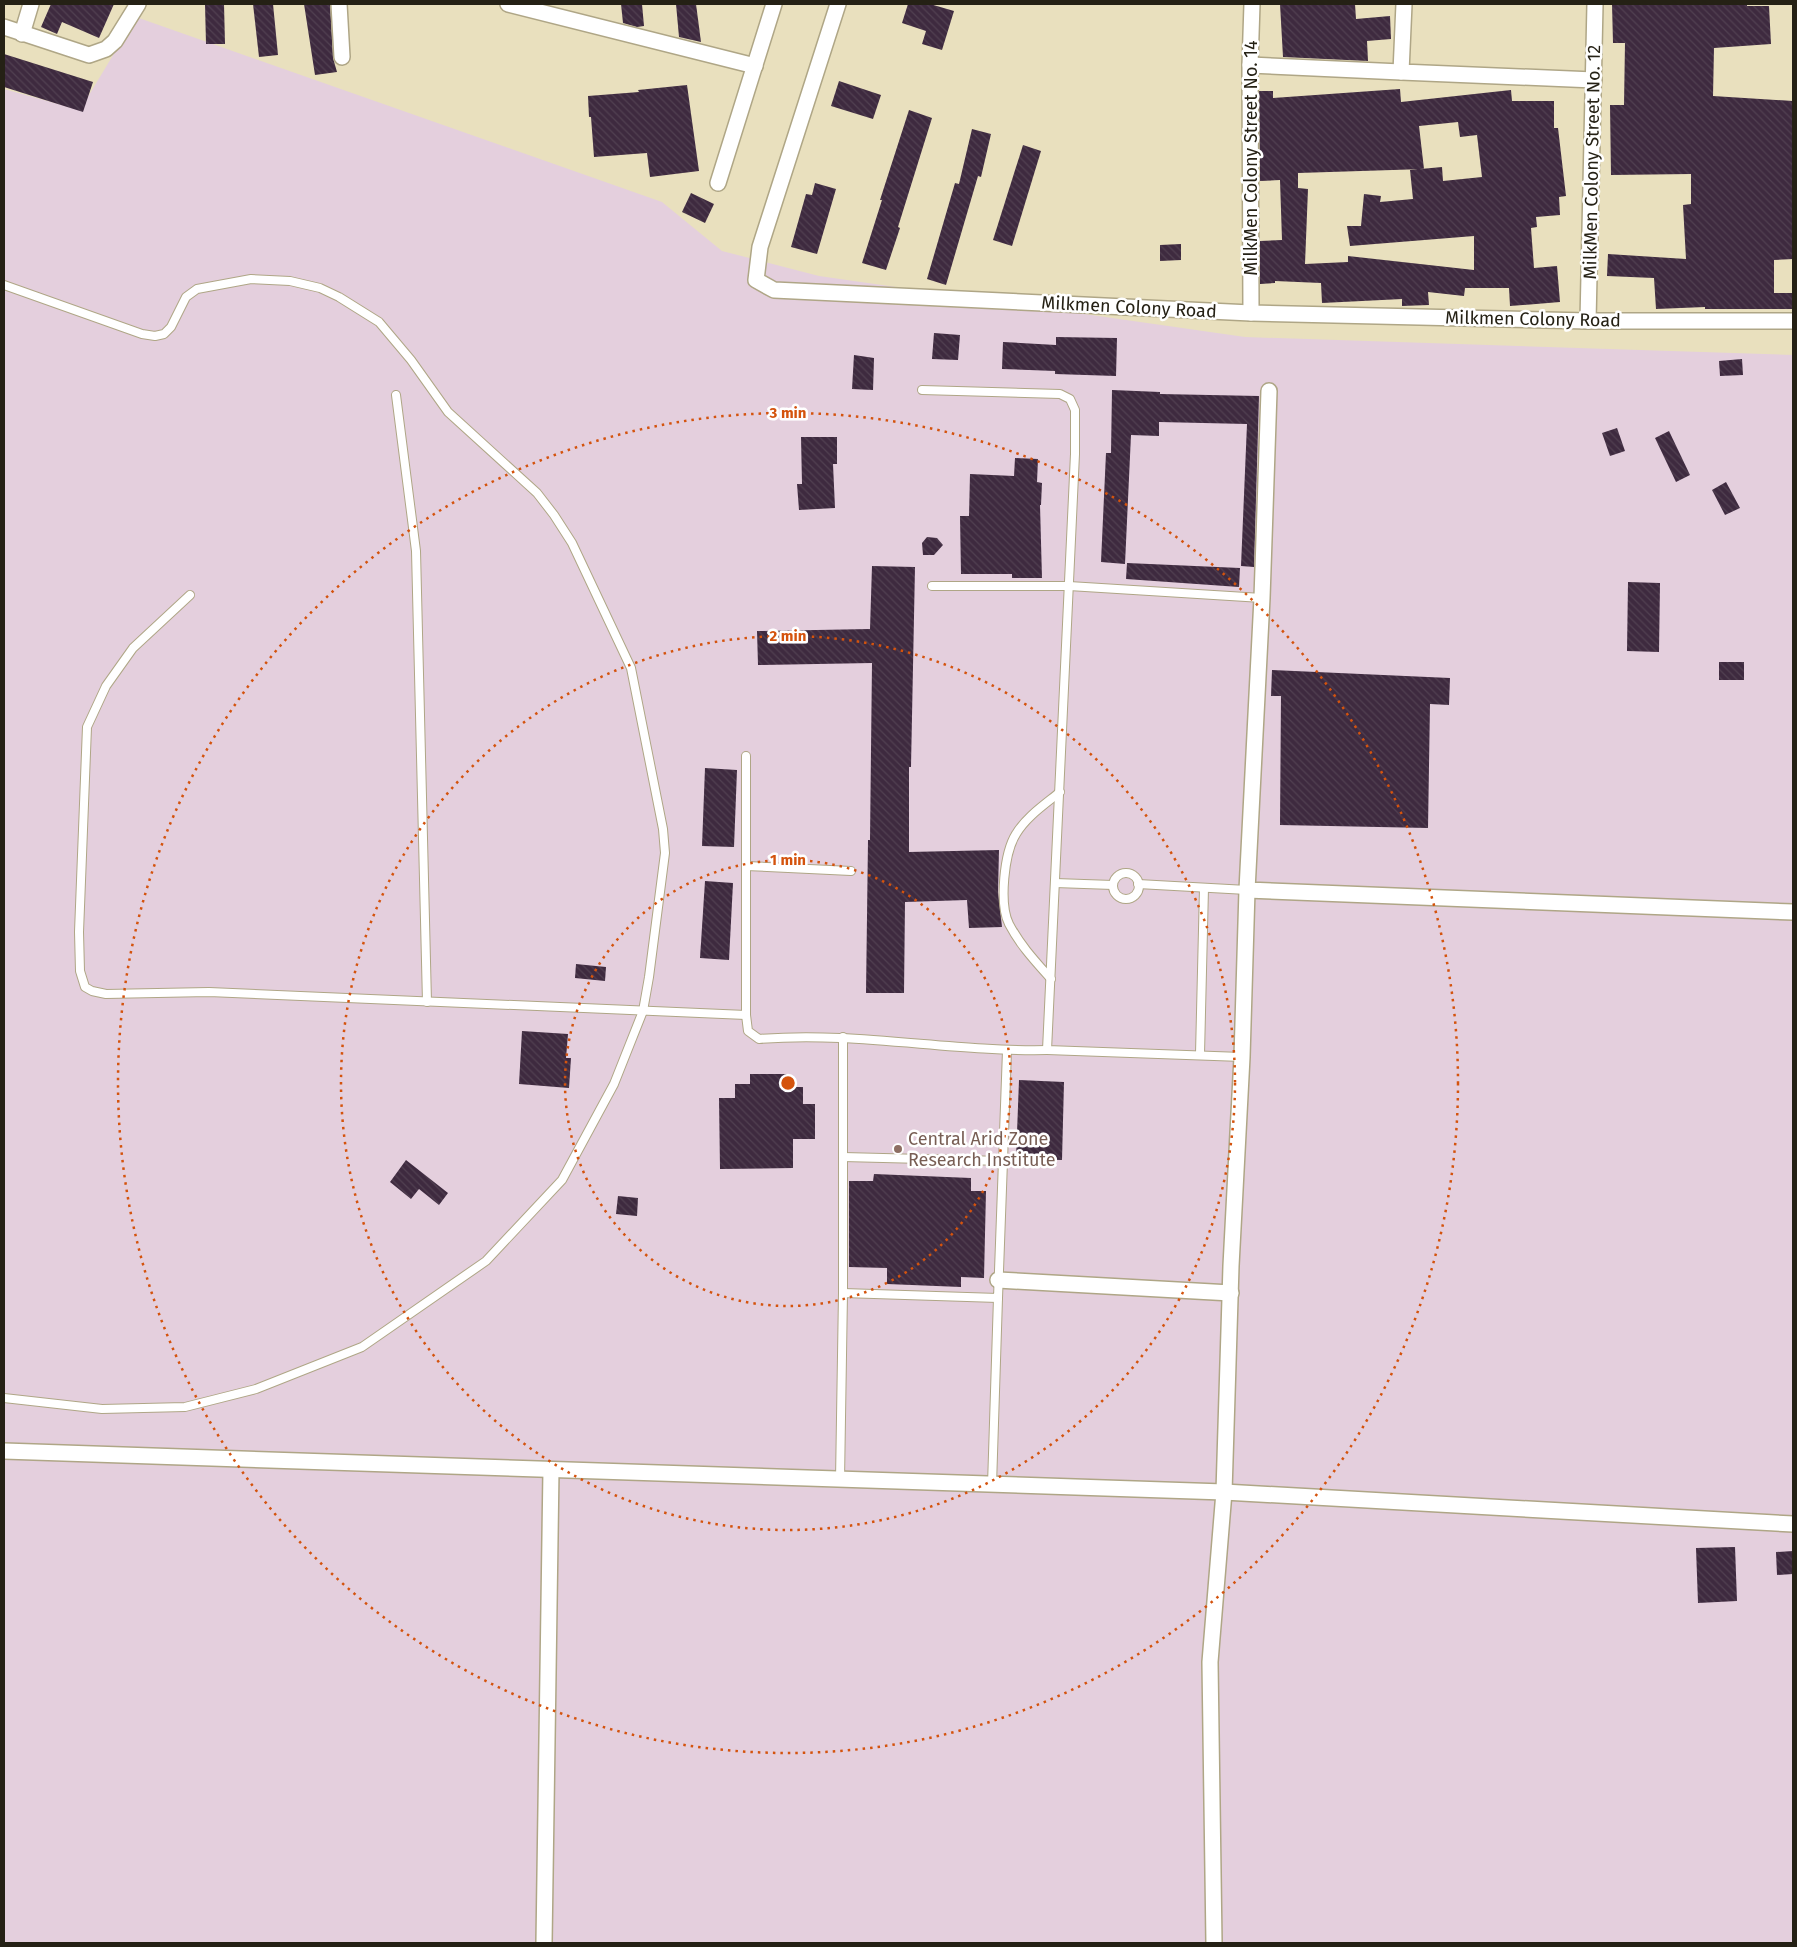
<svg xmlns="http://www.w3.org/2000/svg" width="1797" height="1947" font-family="'Fira Sans',sans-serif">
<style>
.education{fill:#e4cfdd}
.building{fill:url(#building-back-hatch);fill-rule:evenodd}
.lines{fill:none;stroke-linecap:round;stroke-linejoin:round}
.lane-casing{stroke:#afa686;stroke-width:10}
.street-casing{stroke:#afa686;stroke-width:18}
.lane{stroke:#fff;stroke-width:8}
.street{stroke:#fff;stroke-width:15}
.ring{fill:none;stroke:#d4530d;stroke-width:2.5;stroke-dasharray:2.5 5}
.education-dot{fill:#8d6e63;stroke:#fff;stroke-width:2}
.labels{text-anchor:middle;stroke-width:5;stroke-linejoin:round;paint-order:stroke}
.street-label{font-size:18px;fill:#252115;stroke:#fff}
.education-label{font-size:18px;fill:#785e54;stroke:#fff;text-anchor:start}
.centre{fill:#d4530d;stroke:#fff;stroke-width:2.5}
.ring-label{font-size:15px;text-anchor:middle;font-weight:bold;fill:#d4530d;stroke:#fff;stroke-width:5;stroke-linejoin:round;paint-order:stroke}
</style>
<defs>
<pattern id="building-back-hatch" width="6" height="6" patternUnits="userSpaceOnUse" patternTransform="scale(1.25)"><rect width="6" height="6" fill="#3e2a3f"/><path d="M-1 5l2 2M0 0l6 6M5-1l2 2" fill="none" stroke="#514051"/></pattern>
</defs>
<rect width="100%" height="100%" fill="#e9e0be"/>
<polygon class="education" points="136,17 662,202 722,251 819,276 1245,337 1793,355 1793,1943 4,1943 4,89 80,110"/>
<g class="building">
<polygon points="51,4 114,4 99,38 62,22 57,34 41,27"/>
<polygon points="205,4 224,4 225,44 206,44"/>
<polygon points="253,4 273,4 278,55 259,57"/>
<polygon points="304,4 330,4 333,58 337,72 315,75"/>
<polygon points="621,4 642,4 644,26 637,27 623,23"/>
<polygon points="676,4 696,4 701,42 679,37"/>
<polygon points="908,4 930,4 954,11 942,50 922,44 926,31 902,23"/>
<polygon points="1280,4 1355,4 1356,19 1390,16 1391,39 1367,41 1368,61 1283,57"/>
<polygon points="1612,4 1747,4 1747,6 1769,6 1771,44 1714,48 1713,96 1793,101 1793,259 1774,260 1774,293 1793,293 1793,309 1705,309 1705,307 1656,309 1654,278 1607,276 1608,254 1686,259 1683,205 1691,204 1691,174 1611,175 1610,105 1624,105 1625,43 1613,43"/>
<polygon points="4,54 93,82 83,112 4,87"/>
<polygon points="839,81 881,95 873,119 831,106"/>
<polygon points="687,85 699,171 650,177 647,153 594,157 591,117 589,117 588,96 639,92 638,90"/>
<path d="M1400 89 1401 102 1511 90 1512 101H1554V128H1558L1566 196 1559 197 1560 215 1536 217 1537 227 1531 228 1534 268 1557 266 1560 302 1510 306 1509 288H1465L1464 296 1428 292 1429 305 1402 306V299L1322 303 1321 283 1275 281V283L1260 284V241L1282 240 1280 180 1260 181 1259 91H1273V98ZM1458 122 1460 137 1477 135 1482 177 1443 181 1442 167 1410 170 1413 199 1380 202 1381 196 1364 194 1361 226H1347L1350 246 1474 236V270L1348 256V262L1305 264 1308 189 1298 188V173L1424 169 1419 126Z"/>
<polygon points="909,110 932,118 898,227 900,228 886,270 862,263 882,200 880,200"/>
<polygon points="972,129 991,134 981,177 978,176 946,285 927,279 955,183 959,184"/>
<polygon points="1023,145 1041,151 1012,246 993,240"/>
<polygon points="815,183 836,189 817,254 791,247 806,194 812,195"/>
<polygon points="691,193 714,204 705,223 682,212"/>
<polygon points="1181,244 1181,260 1160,261 1160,245"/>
<polygon points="934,333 960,335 958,360 932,359"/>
<polygon points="1056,337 1117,338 1116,376 1055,374 1055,371 1002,369 1003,342 1056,345"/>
<polygon points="854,355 874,358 873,390 852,389"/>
<polygon points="1742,359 1743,375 1720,376 1719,361"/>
<polygon points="1112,390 1160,392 1160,394 1259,396 1254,567 1241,566 1247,424 1159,422 1159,436 1131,435 1125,564 1101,562 1106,453 1111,453"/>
<polygon points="1617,428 1625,451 1610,456 1602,433"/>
<polygon points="1669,431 1690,475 1676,482 1655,438"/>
<polygon points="801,437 837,437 837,464 833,464 835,508 799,510 797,484 802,484"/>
<polygon points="1015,458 1038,459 1037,482 1042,483 1041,505 1040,505 1042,578 1012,578 1012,574 961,574 960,516 969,516 970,474 1014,476"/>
<polygon points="1726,482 1740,508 1725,515 1712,490"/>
<polygon points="927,537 937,538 943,545 934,555 923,555 922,543"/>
<polygon points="1127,563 1240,568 1239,587 1126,579"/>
<polygon points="872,566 915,567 911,767 909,767 909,852 999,850 998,892 1002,927 969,928 967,900 905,902 904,993 866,993 868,840 870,840 872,663 758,665 757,631 870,629"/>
<polygon points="1628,582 1660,583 1659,652 1627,651"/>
<rect x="1719" y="662" width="25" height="18"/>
<polygon points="1272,670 1450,678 1449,705 1430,704 1428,828 1280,825 1281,696 1271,696"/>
<polygon points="705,768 737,770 734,847 702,846"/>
<polygon points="705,881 733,883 729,960 700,958"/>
<polygon points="576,964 606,967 605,981 575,978"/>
<polygon points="522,1031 568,1034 566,1058 571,1058 569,1088 519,1084"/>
<polygon points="750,1074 789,1074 789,1087 803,1087 803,1104 815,1104 815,1139 793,1139 793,1168 720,1169 719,1098 735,1098 735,1084 750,1084"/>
<polygon points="1019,1080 1064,1082 1062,1160 1016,1159"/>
<polygon points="406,1160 448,1193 439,1205 419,1189 411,1199 390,1182"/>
<polygon points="874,1174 971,1178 971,1191 986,1191 984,1278 961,1277 961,1287 887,1284 887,1268 849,1267 849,1181 873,1181"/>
<polygon points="618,1196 638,1198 637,1216 616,1214"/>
<polygon points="1735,1547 1737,1601 1698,1603 1696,1548"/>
<polygon points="1793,1551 1793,1574 1777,1575 1776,1552"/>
</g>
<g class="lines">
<g class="lane-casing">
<g id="lane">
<polyline points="4,285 142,334 155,336 164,334 171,327 186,297 197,289 251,279 290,281 320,288 339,297 379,322 411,360 448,412 537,493 554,515 572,543 631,668 663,829 665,853 649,977 643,1011 614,1084 562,1180 486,1261 362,1347 256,1389 185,1407 102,1409 4,1398"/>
<polyline points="922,390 1060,394 1070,399 1075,410 1075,454 1047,1050 1242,1057"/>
<polyline points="396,395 416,551 427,1002"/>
<polyline points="932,586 1069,586 1262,598"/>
<polyline points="190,595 133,648 106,686 87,727 79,932 80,971 85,987 92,991 106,994 209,992 746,1015"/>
<path d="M746 756V1015L748 1031 759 1039C856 1031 951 1052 1047 1050"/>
<polyline points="746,866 851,871"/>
<circle cx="1126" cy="886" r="13"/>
<polyline points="1055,883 1113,885"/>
<polyline points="1138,884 1247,890"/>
<path d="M1051 979C1035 961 1020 945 1009 924 999 904 1004 853 1016 834 1026 817 1044 805 1060 792"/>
<polyline points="843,1037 843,1293"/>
<polyline points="1200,1054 1204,888"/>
<polyline points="843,1157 1003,1161"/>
<polyline points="840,1480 843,1293 998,1298 1007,1051"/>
<polyline points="992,1485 998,1298"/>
</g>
</g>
<g class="street-casing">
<g id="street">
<polyline points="339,4 342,57"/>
<polyline points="508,4 755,66"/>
<polyline points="838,4 760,247 756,280 774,290 1251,313 1588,321 1793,321"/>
<polyline points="1404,4 1401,72 1594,80"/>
<polyline points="4,27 89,55 106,49 115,41 138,4"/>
<polyline points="22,34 31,4"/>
<polyline points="1250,65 1401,72"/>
<polyline points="718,183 774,4"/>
<polyline points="1251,313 1250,65 1252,4"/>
<polyline points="1588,321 1595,4"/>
<polyline points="1269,391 1262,598 1247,890 1793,912"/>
<polyline points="998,1280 1231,1293"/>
<polyline points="4,1451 1224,1492 1793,1524"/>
<polyline points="544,1943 551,1470"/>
<polyline points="1214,1943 1210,1662 1224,1492 1231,1266 1242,1057 1247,890"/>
</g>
</g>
<use href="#lane" class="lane"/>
<use href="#street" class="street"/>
</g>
<g class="ring">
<circle cx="788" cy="1083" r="223"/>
<circle cx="788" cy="1083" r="447"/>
<circle cx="788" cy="1083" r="670"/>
</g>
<circle class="education-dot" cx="898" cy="1149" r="5"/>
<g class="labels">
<g class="street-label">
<text transform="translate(1251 158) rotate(-90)" y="6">MilkMen Colony Street No. 14</text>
<text transform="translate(1592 162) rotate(-89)" y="6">MilkMen Colony Street No. 12</text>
<text transform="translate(1129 307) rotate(3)" y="6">Milkmen Colony Road</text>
<text transform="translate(1533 319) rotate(1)" y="6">Milkmen Colony Road</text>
</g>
<g class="education-label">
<text x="908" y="1145">Central Arid Zone<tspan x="908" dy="21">Research Institute</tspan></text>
</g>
</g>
<circle cx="788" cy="1083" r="8" class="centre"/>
<g class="ring-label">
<text x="788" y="418">3 min</text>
<text x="788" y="641">2 min</text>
<text x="788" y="865">1 min</text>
</g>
<rect width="1797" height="1947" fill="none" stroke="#252115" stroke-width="10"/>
</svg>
